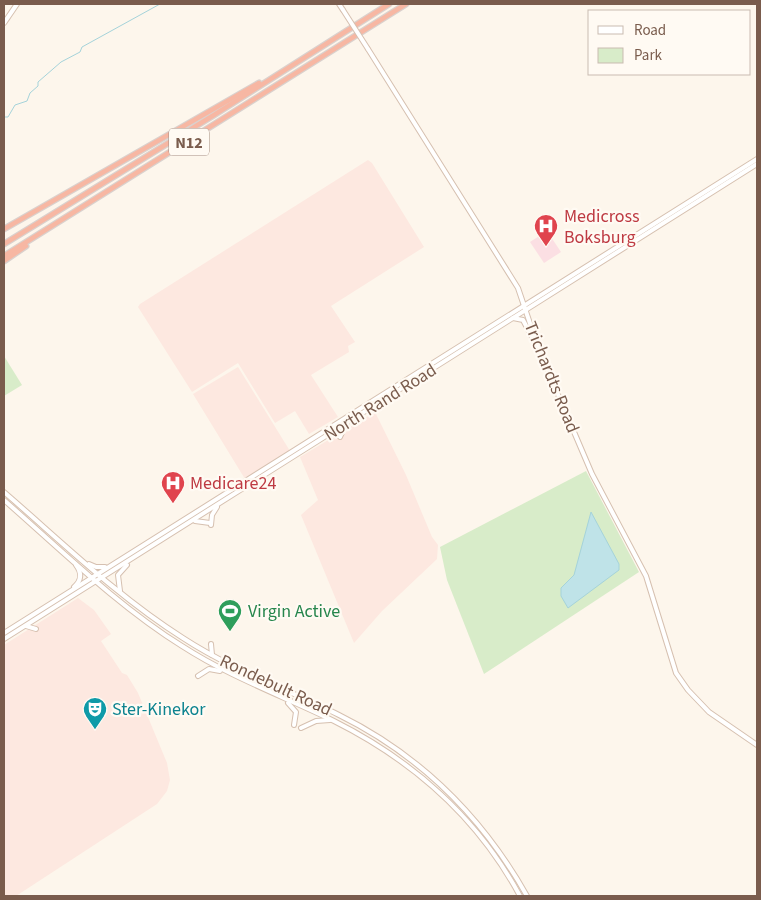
<svg xmlns="http://www.w3.org/2000/svg" width="761" height="900" font-family="'Source Sans 3',sans-serif">
<style>
.commercial{fill:#fde8e0}
.medical{fill:#fbdfe3}
.green{fill:#d8ecc9}
.water{fill:#bfe3e8;stroke:#a5d3da}
.lines{fill:none;stroke-linecap:round;stroke-linejoin:round}
.stream{stroke:#a5d3da;stroke-width:1}
.secondary-casing{stroke:#d6c0b0;stroke-width:6}
.highway-casing{stroke:#dad1cd;stroke-width:7}
.secondary{stroke:#fff;stroke-width:4}
.highway{stroke:#f7b7a3;stroke-width:4.5}
.secondary-bridge-casing{stroke:#d6c0b0;stroke-width:6;stroke-linecap:butt}
.secondary-bridge{stroke:#fff;stroke-width:4}
.labels{text-anchor:middle;stroke-width:4.5;stroke-linejoin:round;paint-order:stroke}
.shield{fill:#fffaf3;stroke:#a28b7f;stroke-width:1}
.shield-label{font-size:16px;font-weight:bold;fill:#7a5c4d}
.health-label{font-size:18px;fill:#be3a42;stroke:#fffaf3;text-anchor:start}
.street-label{font-size:18px;fill:#7a5c4d;stroke:#fffaf3}
.leisure-label{font-size:18px;fill:#27864d;stroke:#fffaf3;text-anchor:start}
.culture-label{font-size:18px;fill:#0d838f;stroke:#fffaf3;text-anchor:start}
</style>
<rect width="100%" height="100%" fill="#fdf6ec"/>
<g class="commercial">
<polygon points="368,160 372,163 424,247 331,306 355,342 348,346 349,352 311,375 338,417 309,434 295,411 275,423 238,363 192,392 138,307 140,304"/>
<polygon points="238,367 290,451 245,479 193,394"/>
<polygon points="375,412 406,475 432,537 438,545 437,559 382,611 354,643 301,515 318,500 300,457"/>
<polygon points="78,598 94,610 111,634 101,641 122,673 127,675 138,693 167,763 170,780 167,791 157,804 16,896 4,896 4,645"/>
</g>
<polygon class="medical" points="547,231 561,252 544,263 530,242"/>
<g class="green">
<polygon points="4,356 22,385 4,396"/>
<polygon points="586,471 639,572 484,674 447,580 440,547"/>
</g>
<polygon class="water" points="591,512 619,564 619,570 568,608 561,596 561,588 574,575"/>
<g class="lines">
<polyline class="stream" points="4,117 8,117 15,105 27,101 30,93 38,86 38,82 61,62 80,52 82,47 160,4"/>
<g class="secondary-casing">
<g id="secondary">
<polyline points="339,4 343,10"/>
<polyline points="4,23 17,4"/>
<polyline points="368,49 518,288 539,350 592,474 646,576 676,673 688,690 709,712 757,745"/>
<polyline points="513,318 523,320 533,339"/>
<polyline points="340,437 346,424"/>
<path d="M4 492C62 542 118 597 183 638 232 670 287 689 339 715 420 755 483 818 527 896"/>
<path d="M4 500C60 549 119 607 182 646 230 677 283 696 334 721 412 760 478 818 520 896"/>
<polyline points="195,521 210,523"/>
<polyline points="211,525 212,515 217,507"/>
<polyline points="89,564 96,567 105,567"/>
<path d="M74 587C82 580 82 573 76 565"/>
<polyline points="120,591 118,575 127,565"/>
<polyline points="26,626 36,629"/>
<polyline points="4,633 757,159"/>
<polyline points="4,639 757,164"/>
<polyline points="211,644 212,655"/>
<polyline points="198,676 209,669 220,671"/>
<polyline points="288,703 296,712 294,725"/>
<polyline points="301,728 316,721 330,720"/>
</g>
</g>
<g class="highway-casing">
<g id="highway">
<polyline points="4,229 259,83"/>
<polyline points="4,244 214,115 389,4"/>
<polyline points="4,256 406,4"/>
<polyline points="4,261 26,246"/>
</g>
</g>
<use href="#secondary" class="secondary"/>
<use href="#highway" class="highway"/>
<g class="secondary-bridge-casing">
<polyline id="secondary-bridge" points="343,10 368,49"/>
</g>
<use href="#secondary-bridge" class="secondary-bridge"/>
</g>
<defs>
<g id="hospital-pin" transform="scale(1.25)"><path d="M0 17L-7.5 6A9.5 9.5 0 1 1 7.5 6Z" fill="#e0444e" stroke="#fffaf3"/><path d="M-5-5h3v3.5h4V-5h3V5h-3V1.5h-4V5h-3Z" fill="#fff"/></g>
<g id="stadium-pin" transform="scale(1.25)"><path d="M0 17L-7.5 6A9.5 9.5 0 1 1 7.5 6Z" fill="#2e9e5b" stroke="#fffaf3"/><path d="M0-5a6.5 5 0 1 0 0 10a6.5 5 0 1 0 0-10ZM-3.5-1.8h7v3.6h-7Z" fill="#fff"/></g>
<g id="theatre-pin" transform="scale(1.25)"><path d="M0 17L-7.5 6A9.5 9.5 0 1 1 7.5 6Z" fill="#0f9aa8" stroke="#fffaf3"/><path d="M-5-5.5Q0-4 5-5.5V0Q5 5 0 6Q-5 5-5 0ZM-3.3-2.5H-1v1.5H-3.3ZM1-2.5H3.3v1.5H1ZM-2.8 1Q0 5.5 2.8 1Z" fill="#fff"/></g>
</defs>
<g fill-rule="evenodd">
<use href="#hospital-pin" x="546" y="226"/>
<use href="#hospital-pin" x="173" y="483"/>
<use href="#stadium-pin" x="230" y="611"/>
<use href="#theatre-pin" x="95" y="709"/>
</g>
<g class="labels">
<rect class="shield" x="169" y="128.5" width="40" height="27" rx="4"/>
<g class="shield-label">
<text x="189" y="148">N12</text>
</g>
<g class="health-label">
<text x="564" y="222">Medicross<tspan x="564" dy="21">Boksburg</tspan></text>
<text x="190" y="489">Medicare24</text>
</g>
<g class="street-label">
<text transform="translate(552 377) rotate(68)" y="6">Trichardts Road</text>
<text transform="translate(380 402) rotate(-32)" y="6">North Rand Road</text>
<text transform="translate(276 685) rotate(25)" y="6">Rondebult Road</text>
</g>
<g class="leisure-label">
<text x="248" y="617">Virgin Active</text>
</g>
<g class="culture-label">
<text x="112" y="715">Ster-Kinekor</text>
</g>
</g>
<rect width="761" height="900" fill="none" stroke="#7a5c4d" stroke-width="10"/>
<rect x="588" y="10" width="162" height="65" fill="#fffaf3" stroke="#cabbb1"/>
<rect x="598" y="26" width="25" height="8" fill="#ffffff" stroke="#cabbb1"/>
<text x="634" y="35" font-size="15" fill="#7a5c4d">Road</text>
<rect x="598" y="48" width="25" height="15" fill="#d8ecc9" stroke="#cabbb1"/>
<text x="634" y="60" font-size="15" fill="#7a5c4d">Park</text>
</svg>
